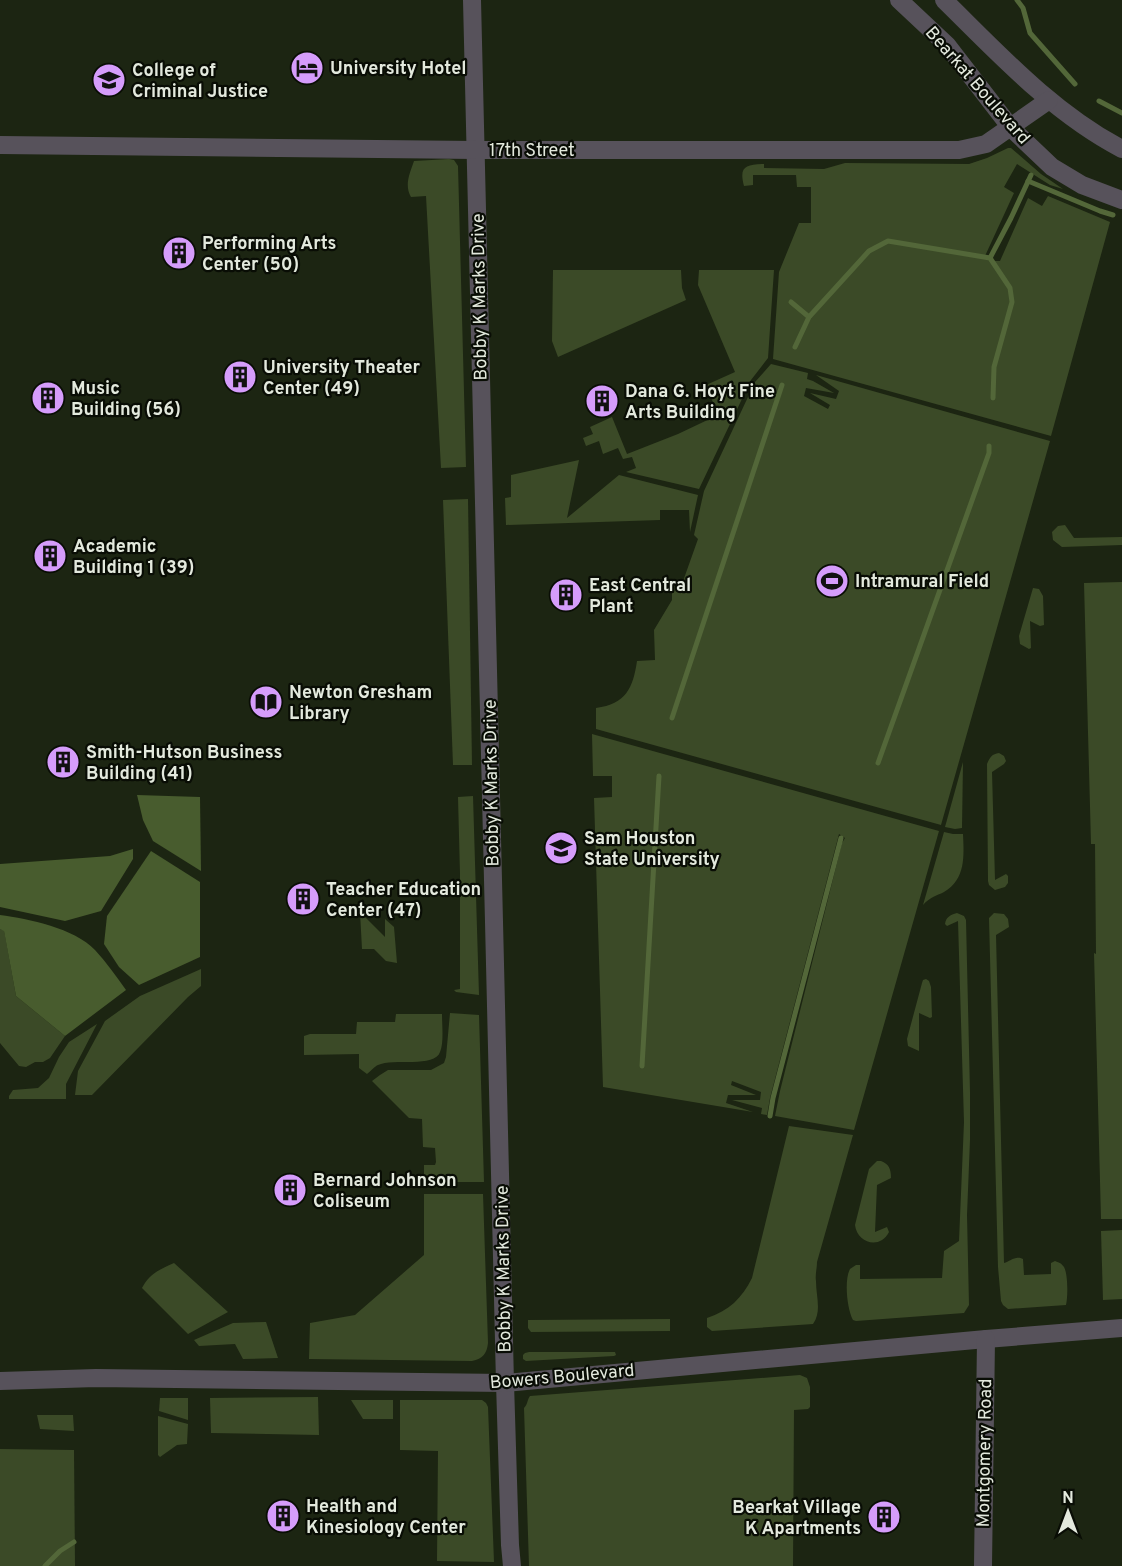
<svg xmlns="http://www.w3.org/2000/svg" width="1122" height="1566" font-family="Overpass,sans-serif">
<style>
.green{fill:#3b4a27}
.forest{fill:#485c2e}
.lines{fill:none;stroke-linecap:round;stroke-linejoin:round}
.stream{stroke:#536739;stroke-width:5}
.minor{stroke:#57525b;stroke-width:18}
.labels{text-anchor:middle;stroke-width:4.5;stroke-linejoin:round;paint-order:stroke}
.poi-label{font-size:18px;font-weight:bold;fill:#e3e9dd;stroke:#090d05;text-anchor:start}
.street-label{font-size:18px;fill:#e3e9dd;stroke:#090d05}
</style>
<rect width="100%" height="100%" fill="#1c2512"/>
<g class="green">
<path d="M1008 148H1011L1041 174 1063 189 1050 185 1017 164 1004 187 1014 193 985 256 991 261H1000L1028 198 1042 206 1048 196 1110 222 1051 436 773 359 779 272 799 223H811V187H797L796 175H753V185L744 186C739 167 745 165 762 164H764V168L824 169 845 163 969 164 987 158Z"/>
<path d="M449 159 454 160 458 166 466 467 441 468 426 196 411 197C404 185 410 173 414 161Z"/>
<polygon points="553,270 681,270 682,288 686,300 558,357 552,341"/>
<polygon points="699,270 774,270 768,358 751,380 699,489 626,472 636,468 632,457 623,459 618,448 603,454 599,441 586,446 583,438 593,434 590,427 612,417 627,454 678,434 718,415 706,385 735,372 698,285"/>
<path d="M771 364 808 373 807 379 813 381 834 393 806 388 804 396 828 409 830 405 810 393 836 399 839 391 816 375 1050 441 941 825 596 729V708C626 704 633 688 637 661L655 660 654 630 672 600V585L682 584 698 539 694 535 704 491 755 382Z"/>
<polygon points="579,460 567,518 619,475 698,495 690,532 689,510 660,510 660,520 506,525 505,498 511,497 511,475"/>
<polygon points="468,499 472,765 453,765 443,500"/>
<polygon points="1065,525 1074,538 1122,537 1122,545 1062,547 1053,540 1052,532 1058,526"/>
<polygon points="1122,582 1122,1219 1101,1219 1094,953 1096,954 1095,844 1091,844 1084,583"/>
<polygon points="1033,588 1039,589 1043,596 1044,625 1040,626 1030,621 1031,648 1029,649 1020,644 1019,636"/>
<polygon points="592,734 939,831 854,1130 775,1116 780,1091 842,843 845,838 839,834 770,1098 767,1115 761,1114 762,1108 732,1100 760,1100 761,1092 732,1081 731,1085 756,1095 728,1095 726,1103 753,1112 603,1087 594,798 612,797 612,776 593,776"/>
<path d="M999 753 1004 756 1006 761 1004 764 992 772 995 880 1006 874 1008 876V883L1005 887 995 890 989 885 988 881 987 764C990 757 992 754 999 753Z"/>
<polygon points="963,762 962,828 955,829 945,827"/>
<polygon points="473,796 479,995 456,992 454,990 460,989 460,874 458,797"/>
<path d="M944 832 953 834H963C964 856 966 879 944 892 936 896 930 897 923 905Z"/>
<polygon points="360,912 385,937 385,919 394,927 397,963 386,961 374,949 362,949"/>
<path d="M957 913 964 916 966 920 970 1092V1140L967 1215 969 1305 964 1313 856 1321 853 1320C847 1309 844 1280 850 1269L856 1265H860V1279L942 1278 944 1251 959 1241 964 1122 958 921 947 926 945 924C946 917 950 915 957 913Z"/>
<path d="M994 913 1004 914 1008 919 1009 927 996 935 1004 1263C1010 1261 1016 1255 1023 1259L1024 1275 1051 1274V1263L1055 1261C1060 1263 1061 1263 1064 1267 1068 1274 1068 1297 1066 1305L1008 1309 1003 1305 1001 1301 998 1267 989 918Z"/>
<polygon points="0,929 4,930 16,996 65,1036 50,1058 43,1062 35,1062 26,1067 19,1066 0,1043"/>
<polygon points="201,969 201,986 188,997 92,1095 75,1095 78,1071 105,1021 140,996"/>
<polygon points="926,979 929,981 931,987 932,1017 930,1018 919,1013 919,1051 908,1046 907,1039 922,983 923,980"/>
<polygon points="450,1013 479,1015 484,1182 424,1182 424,1165 435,1165 436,1162 435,1148 423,1147 422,1119 409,1118 372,1081 380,1075 388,1070 431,1070 444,1063 446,1057"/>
<path d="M396 1014H442C442 1025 444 1043 440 1052 435 1068 393 1058 378 1065 375 1066 371 1071 367 1074L359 1068V1054L304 1055V1036L310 1034H356L357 1022H395Z"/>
<polygon points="97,1024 66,1084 66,1099 9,1099 9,1096 13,1090 38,1088 49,1078 59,1057 69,1042"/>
<path d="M789 1126 853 1135 817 1262C817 1268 815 1275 816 1281 816 1297 822 1311 813 1324L712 1331 707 1327V1318C729 1311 742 1298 752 1278Z"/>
<path d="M877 1161H881C889 1164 891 1169 891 1178L877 1185 875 1232 887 1227 889 1232C880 1250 857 1243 855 1225L869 1169Z"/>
<path d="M424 1194H483L488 1343C487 1353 483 1359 472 1361L309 1359 310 1323 355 1315 424 1255Z"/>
<polygon points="1122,1230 1122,1299 1103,1300 1101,1231"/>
<path d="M174 1263 228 1312 188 1334 142 1288C150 1273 159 1270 174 1263Z"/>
<polygon points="670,1319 670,1331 531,1332 528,1328 528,1320"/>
<polygon points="266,1322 278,1358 243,1359 235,1344 199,1346 194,1340 233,1323"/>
<polygon points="529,1352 615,1352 616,1355 614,1356 526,1361 523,1359 523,1355 525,1353"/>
<path d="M800 1375 807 1378 810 1387V1407L808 1409 794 1410 793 1566H529L524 1408C528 1404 527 1400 530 1396Z"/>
<polygon points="318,1397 319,1435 211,1433 210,1398"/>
<polygon points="160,1398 188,1398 188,1420 159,1411"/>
<polygon points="351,1400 393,1400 393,1419 363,1419"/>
<polygon points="400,1400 482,1400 486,1403 488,1407 494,1562 437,1561 438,1451 400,1450"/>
<polygon points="37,1415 73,1415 74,1431 40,1429"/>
<polygon points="158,1416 188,1424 187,1444 177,1445 160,1457 158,1455"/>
<polygon points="0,1449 74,1450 75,1566 0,1566"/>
</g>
<g class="forest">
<polygon points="137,795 200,797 201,871 153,841 143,820"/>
<polygon points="133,849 133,859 101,911 65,921 0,907 0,864 110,856"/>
<polygon points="151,851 200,882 200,957 139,985 119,967 104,944 107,916"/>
<path d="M0 915C29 919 74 928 95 950 106 962 116 976 126 990L65 1036 16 996 4 931 0 929Z"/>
</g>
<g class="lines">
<g class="stream">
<polyline points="1017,0 1023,8 1030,33 1075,84"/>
<polyline points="1099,101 1122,113"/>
<polyline points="1028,181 1100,211 1113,215"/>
<polyline points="990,258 1011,218 1031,175"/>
<polyline points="791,302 809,317"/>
<polyline points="795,347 809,317 869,251 888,241 990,258 1010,288 1012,302 994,367 993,398"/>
<polyline points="672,718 782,385"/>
<polyline points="878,763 989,453 989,446"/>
<polyline points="642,1066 659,776"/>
<polyline points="770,1116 773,1098 841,838"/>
<polyline points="45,1566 60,1551 74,1542"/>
</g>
<g class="minor">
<polyline points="472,0 505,1383 510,1545 512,1566"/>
<polyline points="899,0 947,45 1011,128 1052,167 1082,185 1122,200"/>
<path d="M944 0C999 54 1053 113 1122 149"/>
<polyline points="0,145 476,150 959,150 986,144 1049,100"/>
<polyline points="0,1381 96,1378 505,1383 986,1339 1122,1328"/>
<polyline points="983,1566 986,1339"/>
</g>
</g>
<defs>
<g id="hotel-disc" transform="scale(1.725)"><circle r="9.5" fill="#d59cfb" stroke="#090d05"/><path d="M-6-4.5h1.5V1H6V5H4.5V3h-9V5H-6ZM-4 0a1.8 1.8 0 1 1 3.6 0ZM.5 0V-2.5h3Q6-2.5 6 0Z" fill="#111"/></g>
<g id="university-disc" transform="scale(1.725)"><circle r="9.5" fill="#d59cfb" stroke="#090d05"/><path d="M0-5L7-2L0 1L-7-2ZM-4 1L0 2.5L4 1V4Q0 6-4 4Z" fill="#111"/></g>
<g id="building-disc" transform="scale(1.725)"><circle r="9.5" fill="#d59cfb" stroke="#090d05"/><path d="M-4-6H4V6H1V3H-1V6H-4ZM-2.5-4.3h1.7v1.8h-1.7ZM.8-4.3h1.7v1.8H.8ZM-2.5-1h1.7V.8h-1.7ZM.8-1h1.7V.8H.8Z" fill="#111"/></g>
<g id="stadium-disc" transform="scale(1.725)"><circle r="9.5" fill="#d59cfb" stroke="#090d05"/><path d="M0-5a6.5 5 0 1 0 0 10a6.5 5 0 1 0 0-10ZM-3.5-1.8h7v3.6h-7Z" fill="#111"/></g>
<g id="library-disc" transform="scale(1.725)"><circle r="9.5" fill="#d59cfb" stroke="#090d05"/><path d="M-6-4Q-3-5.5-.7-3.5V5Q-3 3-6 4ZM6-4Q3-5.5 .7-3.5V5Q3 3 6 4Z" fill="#111"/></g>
</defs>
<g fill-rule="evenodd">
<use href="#hotel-disc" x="307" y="68"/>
<use href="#university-disc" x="109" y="80"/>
<use href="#building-disc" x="179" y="253"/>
<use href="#building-disc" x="240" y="377"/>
<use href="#building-disc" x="48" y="398"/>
<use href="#building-disc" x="602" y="401"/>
<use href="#building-disc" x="50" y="556"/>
<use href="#stadium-disc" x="832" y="581"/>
<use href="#building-disc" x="566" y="595"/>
<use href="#library-disc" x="266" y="702"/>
<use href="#building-disc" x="63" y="762"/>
<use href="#university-disc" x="561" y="848"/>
<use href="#building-disc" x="303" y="899"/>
<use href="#building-disc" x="290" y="1190"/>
<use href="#building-disc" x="283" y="1516"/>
<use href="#building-disc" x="884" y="1517"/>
</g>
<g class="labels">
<g class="poi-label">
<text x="330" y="74">University Hotel</text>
<text x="132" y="76">College of<tspan x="132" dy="21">Criminal Justice</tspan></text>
<text x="202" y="249">Performing Arts<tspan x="202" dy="21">Center (50)</tspan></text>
<text x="263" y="373">University Theater<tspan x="263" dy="21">Center (49)</tspan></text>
<text x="71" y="394">Music<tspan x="71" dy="21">Building (56)</tspan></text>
<text x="625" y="397">Dana G. Hoyt Fine<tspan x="625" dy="21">Arts Building</tspan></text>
<text x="73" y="552">Academic<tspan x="73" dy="21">Building 1 (39)</tspan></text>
<text x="855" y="587">Intramural Field</text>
<text x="589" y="591">East Central<tspan x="589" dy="21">Plant</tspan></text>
<text x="289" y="698">Newton Gresham<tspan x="289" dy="21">Library</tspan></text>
<text x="86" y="758">Smith-Hutson Business<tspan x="86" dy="21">Building (41)</tspan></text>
<text x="584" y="844">Sam Houston<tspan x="584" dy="21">State University</tspan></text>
<text x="326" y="895">Teacher Education<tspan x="326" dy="21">Center (47)</tspan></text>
<text x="313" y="1186">Bernard Johnson<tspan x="313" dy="21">Coliseum</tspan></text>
<text x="306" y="1512">Health and<tspan x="306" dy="21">Kinesiology Center</tspan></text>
<text x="861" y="1513" text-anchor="end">Bearkat Village<tspan x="861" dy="21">K Apartments</tspan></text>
</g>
<g class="street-label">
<text transform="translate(978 85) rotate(49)" y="6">Bearkat Boulevard</text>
<text x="532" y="156">17th Street</text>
<text transform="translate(479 297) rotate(-91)" y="6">Bobby K Marks Drive</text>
<text transform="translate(491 783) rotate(-91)" y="6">Bobby K Marks Drive</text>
<text transform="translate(503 1269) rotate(-91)" y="6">Bobby K Marks Drive</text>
<text transform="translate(562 1376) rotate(-5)" y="6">Bowers Boulevard</text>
<text transform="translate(984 1453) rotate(-89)" y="6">Montgomery Road</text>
</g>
</g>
<g transform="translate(1068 1512)" stroke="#090d05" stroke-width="4.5" paint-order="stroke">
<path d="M0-4.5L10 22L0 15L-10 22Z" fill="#e3e9dd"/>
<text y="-9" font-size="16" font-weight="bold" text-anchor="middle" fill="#e3e9dd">N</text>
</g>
</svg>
